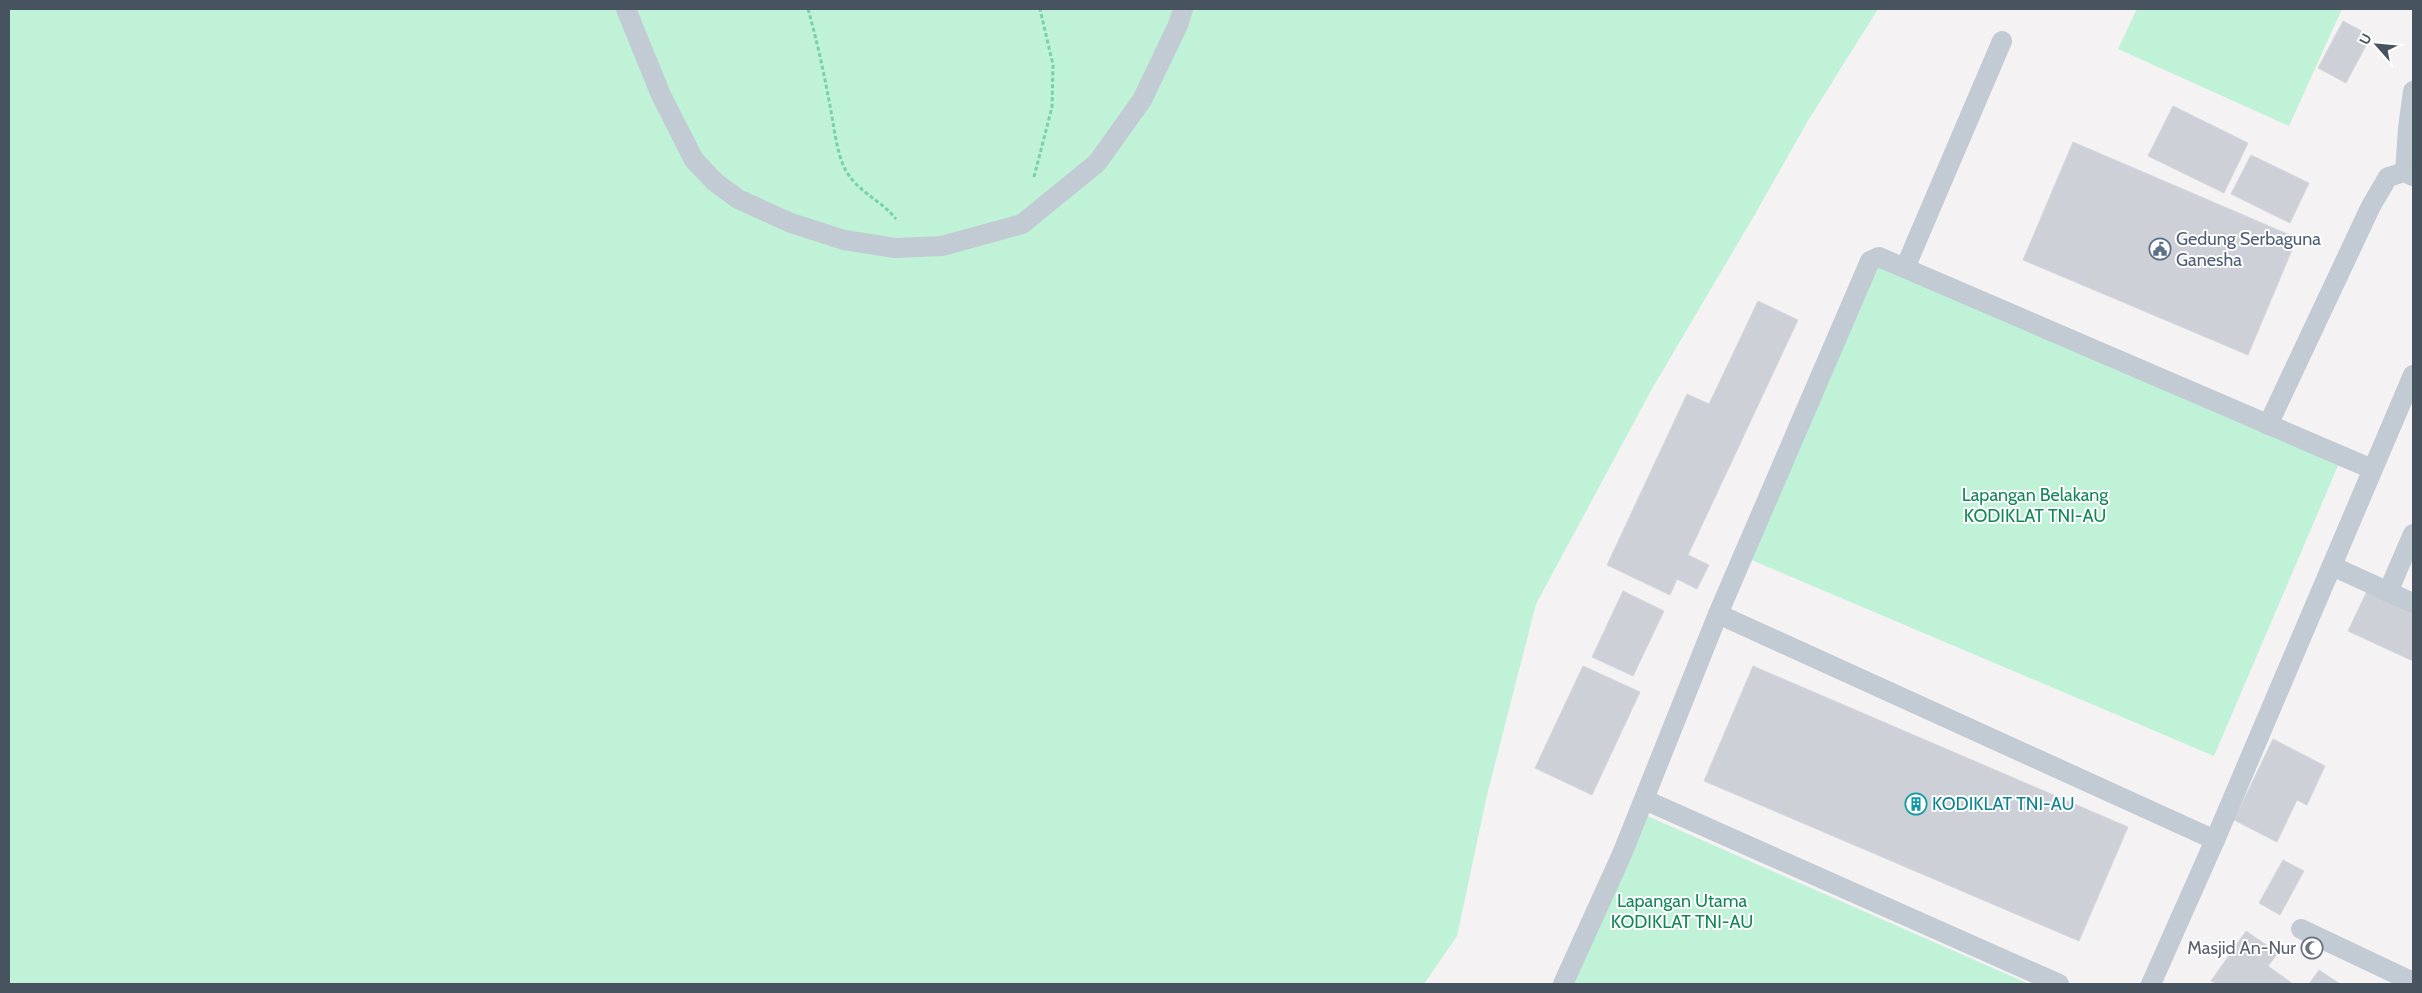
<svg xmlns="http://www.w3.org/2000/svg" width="2422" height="993" font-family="Cabin,sans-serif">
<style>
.green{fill:#bff2d7}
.building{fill:#cdd0d6;stroke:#d5d7dd}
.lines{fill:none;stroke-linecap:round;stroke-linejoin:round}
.path{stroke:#75d2ad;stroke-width:3;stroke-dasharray:4 2.5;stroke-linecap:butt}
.service{stroke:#c2cad4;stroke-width:20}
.labels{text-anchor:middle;stroke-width:4;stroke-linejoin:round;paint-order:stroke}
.service-label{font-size:18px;fill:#4e5e75;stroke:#fff;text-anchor:start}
.park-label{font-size:18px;fill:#138757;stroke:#fff}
.culture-label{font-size:18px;fill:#0d838f;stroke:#fff;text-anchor:start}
.worship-label{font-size:18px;fill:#5b616d;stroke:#fff;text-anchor:end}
</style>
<rect width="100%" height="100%" fill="#f4f2f2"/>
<g class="green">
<polygon points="9,9 1878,9 1809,119 1751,221 1653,387 1536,604 1487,795 1457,936 1424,984 9,984"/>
<polygon points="2137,9 2342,9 2289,126 2118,49"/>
<polygon points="1874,262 2340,461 2214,756 1747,558"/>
<polygon points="1645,815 2029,984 1570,984"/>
</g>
<g class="building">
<polygon points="2343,21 2371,36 2346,83 2318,68"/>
<polygon points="2173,106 2248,143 2224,193 2148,156"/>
<polygon points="2073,142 2297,238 2248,355 2023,260"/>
<polygon points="2251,155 2309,183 2290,223 2231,194"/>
<polygon points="1758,301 1798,320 1688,555 1709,565 1697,589 1677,579 1670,595 1607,565 1687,394 1709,404"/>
<polygon points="2368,589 2413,610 2413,661 2348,631"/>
<polygon points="1623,591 1664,611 1633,676 1592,657"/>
<polygon points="1583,666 1640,692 1592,795 1535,768"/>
<polygon points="1753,666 2128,827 2079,941 1704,781"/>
<polygon points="2273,739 2325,766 2307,805 2297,800 2277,842 2234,820"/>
<polygon points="2283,860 2304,871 2280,915 2259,903"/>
<polygon points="2246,931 2278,953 2268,966 2293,984 2217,984 2211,981"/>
<polygon points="2319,970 2340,984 2309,984"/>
</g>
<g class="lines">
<g class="path">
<path d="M808 9C817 41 824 73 830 106 834 125 836 151 845 169 857 192 881 200 896 219"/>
<polyline points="1034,177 1052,107 1053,65 1040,9"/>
</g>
<g class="service">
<polyline points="626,9 661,95 694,160 715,182 738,199 791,223 844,240 895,248 942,246 1022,224 1097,163 1142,100 1178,25 1183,9"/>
<polyline points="2405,172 2408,128 2413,91"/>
<polyline points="1905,268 2002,41"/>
<polyline points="2268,425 2371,206 2388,177 2405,172 2413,176"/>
<polyline points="2332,566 2413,603"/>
<polyline points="2388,592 2413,534"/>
<polyline points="1718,614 2215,840"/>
<polyline points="1645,800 2059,984"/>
<polyline points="2301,929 2413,982"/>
<polyline points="1563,984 1622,854 1718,614 1870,261 1879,257 2372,469"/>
<polyline points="2151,984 2215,840 2413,375"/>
</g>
</g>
<defs>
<g id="civic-ring" transform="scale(1.125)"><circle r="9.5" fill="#fff" stroke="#5c6f8a" stroke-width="1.5"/><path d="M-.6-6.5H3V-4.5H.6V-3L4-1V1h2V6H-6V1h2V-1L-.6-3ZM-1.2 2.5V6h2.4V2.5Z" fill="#5c6f8a"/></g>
<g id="building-ring" transform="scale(1.125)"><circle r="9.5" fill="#fff" stroke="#0f9aa8" stroke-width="1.5"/><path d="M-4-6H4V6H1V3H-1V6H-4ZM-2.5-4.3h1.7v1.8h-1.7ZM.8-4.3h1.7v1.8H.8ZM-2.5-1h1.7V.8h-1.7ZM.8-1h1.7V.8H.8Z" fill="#0f9aa8"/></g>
<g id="mosque-ring" transform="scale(1.125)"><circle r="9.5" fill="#fff" stroke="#6b7280" stroke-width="1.5"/><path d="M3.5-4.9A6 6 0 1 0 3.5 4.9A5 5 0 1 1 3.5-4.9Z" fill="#6b7280"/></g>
</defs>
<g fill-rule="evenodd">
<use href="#civic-ring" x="2160" y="249"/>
<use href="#building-ring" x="1916" y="804"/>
<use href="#mosque-ring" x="2312" y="948"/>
</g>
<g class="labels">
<g class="service-label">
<text x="2176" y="245">Gedung Serbaguna<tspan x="2176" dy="21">Ganesha</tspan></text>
</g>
<g class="park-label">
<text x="2035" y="501">Lapangan Belakang<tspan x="2035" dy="21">KODIKLAT TNI-AU</tspan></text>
<text x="1682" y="907">Lapangan Utama<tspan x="1682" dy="21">KODIKLAT TNI-AU</tspan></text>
</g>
<g class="culture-label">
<text x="1932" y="810">KODIKLAT TNI-AU</text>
</g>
<g class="worship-label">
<text x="2296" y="954">Masjid An-Nur</text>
</g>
</g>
<rect width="2422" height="993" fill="none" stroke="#485360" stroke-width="20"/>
<g transform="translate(2377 45) rotate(297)" stroke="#ffffff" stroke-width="4" paint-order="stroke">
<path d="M0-4L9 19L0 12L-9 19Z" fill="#485360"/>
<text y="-8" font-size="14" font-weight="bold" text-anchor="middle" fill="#485360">U</text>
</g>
</svg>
